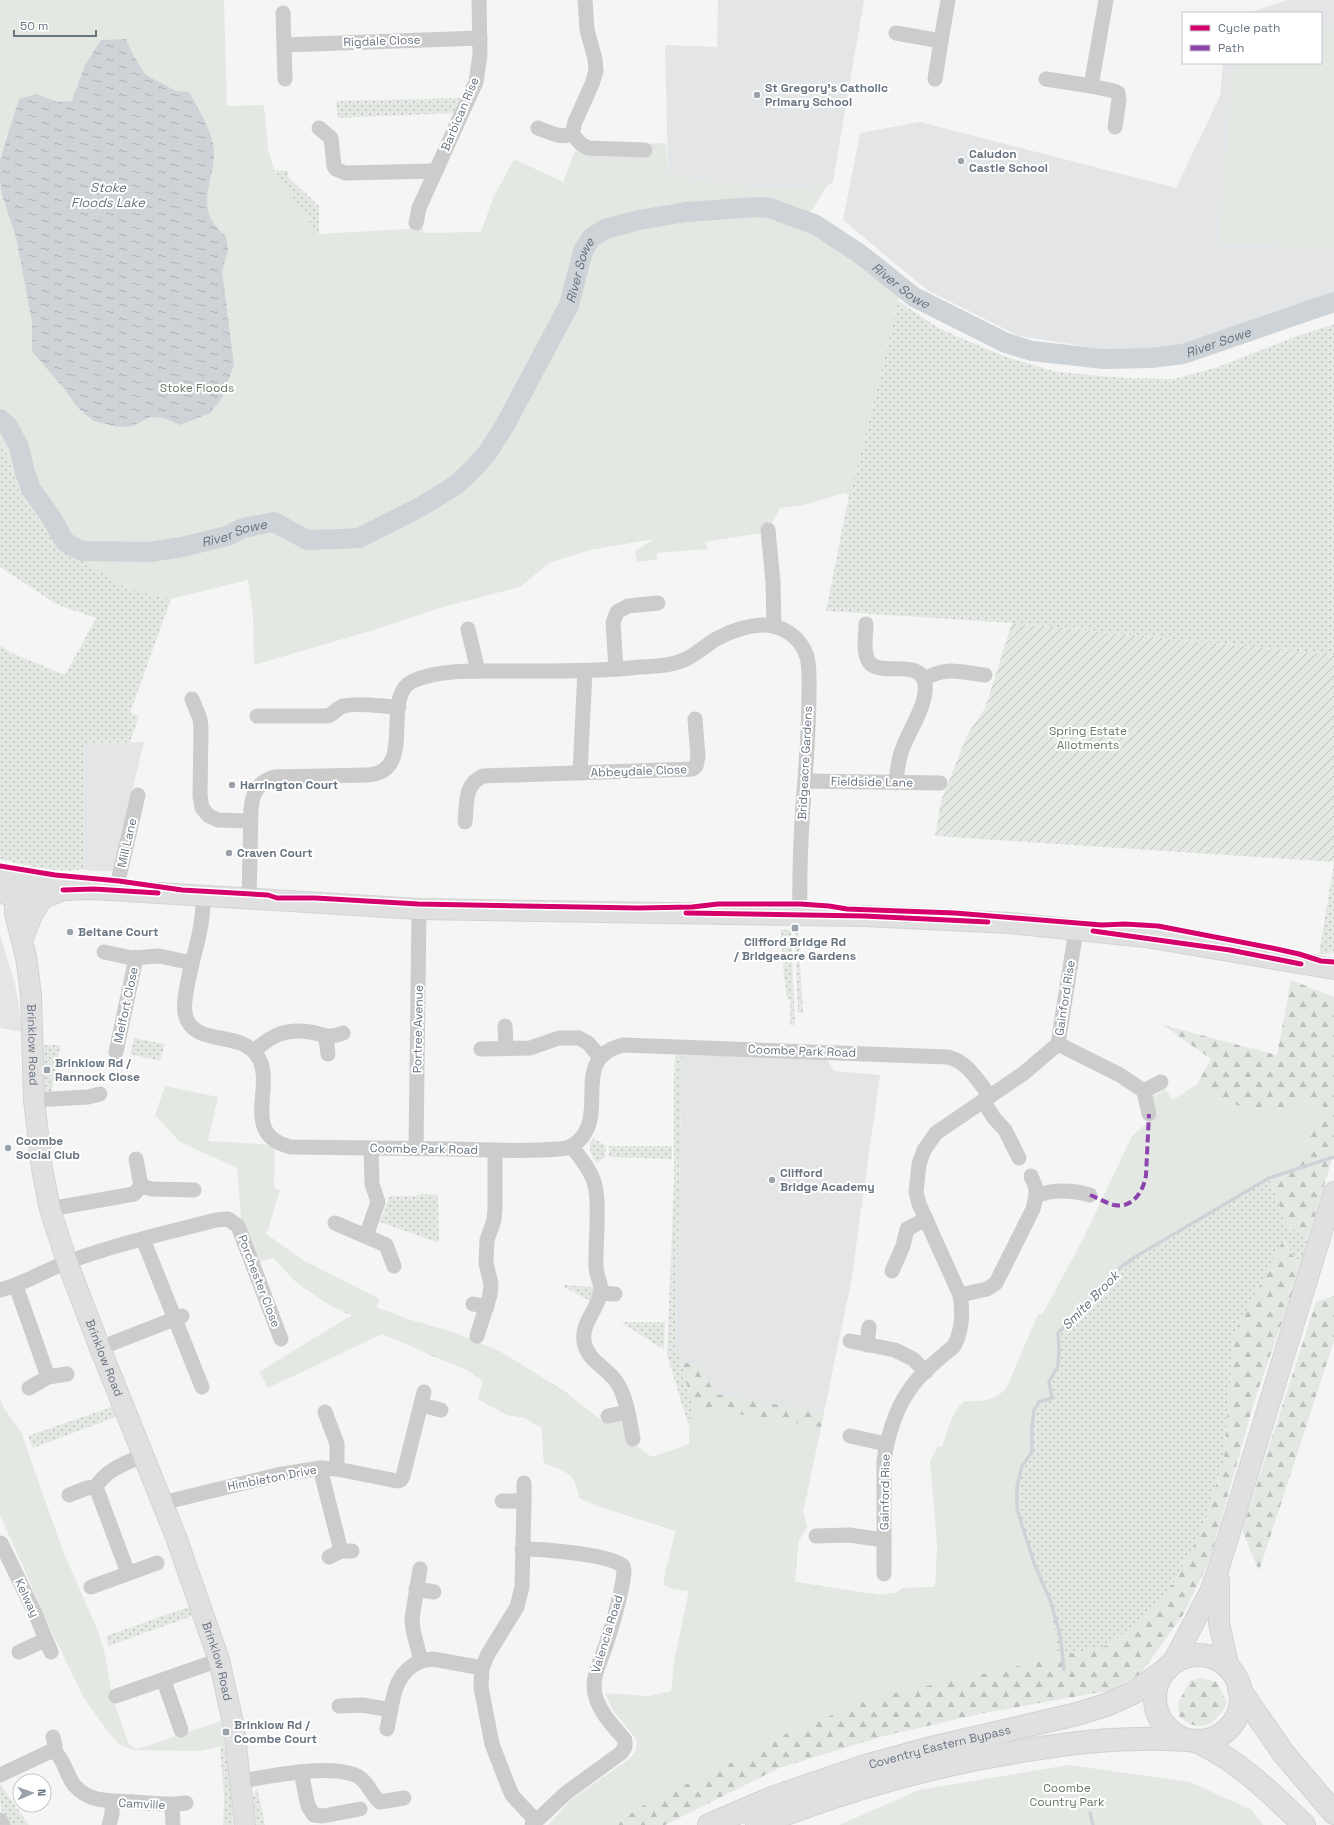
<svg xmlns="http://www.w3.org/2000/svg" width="1334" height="1825" font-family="'Space Grotesk',sans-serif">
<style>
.built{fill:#e4e5e6}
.grass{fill:url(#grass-dots)}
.forest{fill:url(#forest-firs)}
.park{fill:#e4e8e3}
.garden{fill:url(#garden-furrows)}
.water{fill:url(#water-ripples)}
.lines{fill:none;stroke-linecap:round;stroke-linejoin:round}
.stream{stroke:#ced3d7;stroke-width:3.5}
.river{stroke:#ced3d7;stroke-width:20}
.major-casing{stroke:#d2d3d4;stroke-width:22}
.highway-casing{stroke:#d1d1d2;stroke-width:24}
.minor{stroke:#cccccd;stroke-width:15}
.major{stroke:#e0e0e1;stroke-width:20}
.highway{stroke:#e0e0e1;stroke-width:22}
.quiet{stroke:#8e44ad;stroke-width:4;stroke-dasharray:8 4;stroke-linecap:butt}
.cycleway-casing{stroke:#fff;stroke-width:8}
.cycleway{stroke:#d6006c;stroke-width:5}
.poi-dot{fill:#9aa1aa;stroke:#fff;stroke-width:1.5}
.labels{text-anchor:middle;stroke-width:4;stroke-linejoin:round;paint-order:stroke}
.street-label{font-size:12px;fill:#697481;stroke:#fff}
.poi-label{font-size:12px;font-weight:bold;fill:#697481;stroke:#fff;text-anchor:start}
.park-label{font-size:12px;fill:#697967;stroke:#fff}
.water-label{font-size:13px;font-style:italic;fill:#65747d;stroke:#fff}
</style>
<defs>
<pattern id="grass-dots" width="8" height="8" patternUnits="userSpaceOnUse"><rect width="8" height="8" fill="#e4e8e3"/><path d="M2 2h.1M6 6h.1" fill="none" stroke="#bdc1bd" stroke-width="1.8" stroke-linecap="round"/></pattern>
<pattern id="forest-firs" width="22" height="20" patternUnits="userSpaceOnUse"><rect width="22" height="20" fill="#e4e8e3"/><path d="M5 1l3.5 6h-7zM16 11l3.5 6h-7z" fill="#bdc1bd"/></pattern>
<pattern id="garden-furrows" width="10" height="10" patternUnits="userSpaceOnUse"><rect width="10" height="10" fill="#e4e8e3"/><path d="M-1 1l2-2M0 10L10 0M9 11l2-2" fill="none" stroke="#bdc1bd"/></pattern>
<pattern id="water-ripples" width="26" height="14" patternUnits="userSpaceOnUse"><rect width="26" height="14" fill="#ced3d7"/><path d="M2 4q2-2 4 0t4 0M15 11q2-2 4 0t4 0" fill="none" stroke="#abb0b4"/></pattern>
</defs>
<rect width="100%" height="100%" fill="#f5f5f5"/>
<g class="built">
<polygon points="718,0 864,0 833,182 827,186 777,188 718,185 668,173 665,45 717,47"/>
<polygon points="1287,0 1334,0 1334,295 1174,347 1116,351 1019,336 927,290 843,220 860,133 920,122 1176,188 1220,96 1223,63 1321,63 1321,13 1248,13"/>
<polygon points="144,742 113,871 89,871 84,869 83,743"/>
<polygon points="0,935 15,984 23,1032 0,1028"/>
<polygon points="682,1055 826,1058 834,1071 880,1075 851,1282 821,1427 693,1407 676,1343"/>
</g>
<g class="grass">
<polygon points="461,98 454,113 338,118 336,101"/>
<polygon points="274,170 288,171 288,177 319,206 319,234 315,230"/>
<polygon points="898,301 940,329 1006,357 1057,372 1125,378 1174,379 1218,367 1294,337 1334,324 1334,655 1012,623 826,611 849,495 863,446"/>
<path d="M0 437 25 502 124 587 171 599 130 713 139 716 130 742 83 743 84 869C59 874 24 865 0 859V645L12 653 65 675 96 618 56 604 0 567Z"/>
<polygon points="1334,859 1334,953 1319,954 1334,862"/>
<polygon points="781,930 790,930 791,933 795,1025 790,1025 790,999 787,999 785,980 784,980"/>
<polygon points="795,930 798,931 803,1013 798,1013"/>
<polygon points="134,1038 165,1044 160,1061 130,1054"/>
<polygon points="45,1045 61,1045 51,1094 44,1092 43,1047"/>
<polygon points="675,1055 682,1055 676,1343 693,1407 689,1427 667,1355 674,1182 674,1078"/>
<path d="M593 1138 606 1146 605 1157 597 1163C591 1155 586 1147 593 1138Z"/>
<polygon points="609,1146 672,1146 672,1159 609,1157"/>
<polygon points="1269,1178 1287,1225 1308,1238 1301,1268 1284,1241 1234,1335 1224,1459 1202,1530 1174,1582 1156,1608 1109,1645 1057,1657 1050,1600 1034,1563 1017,1510 1017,1487 1022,1466 1032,1452 1032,1426 1034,1410 1039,1402 1052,1397 1049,1382 1058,1366 1059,1351 1058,1333 1101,1290 1120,1268 1160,1241"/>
<polygon points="420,1194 438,1195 439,1243 380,1222 390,1196 416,1196"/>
<polygon points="564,1285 593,1287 594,1292 590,1301 564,1287"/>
<polygon points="621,1322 665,1322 664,1350"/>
<polygon points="114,1406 118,1416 33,1448 28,1436"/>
<polygon points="191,1606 195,1615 108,1646 106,1636"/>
<polygon points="228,1745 233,1825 223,1825 224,1798 220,1747"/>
<path d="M0 1784 29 1825H8C0 1813 0 1800 0 1784Z"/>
<polygon points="257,1788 265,1825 256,1825 253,1796"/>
</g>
<g class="forest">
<polygon points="1291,980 1334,997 1334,1153 1308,1238 1287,1225 1269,1178 1305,1154 1311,1132 1323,1109 1298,1101 1275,1111 1247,1109 1215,1097 1197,1084 1211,1059 1163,1025 1277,1055"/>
<path d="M274 1210 266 1234 304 1261 379 1299 376 1307 407 1319 455 1333 499 1351 522 1365 564 1391 603 1422 624 1452 703 1473 692 1412 693 1407 681 1362 698 1365 716 1394 824 1413 803 1511 807 1527 798 1542 795 1582 880 1595 896 1593 903 1588 977 1675 1109 1645 1156 1608 1174 1582 1202 1530 1224 1459 1234 1335 1283 1241 1301 1268 1255 1399 1210 1559 1183 1615 1141 1673 1113 1690 984 1713 884 1736 779 1768 665 1825H613L641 1807 691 1664 674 1663 689 1591C680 1589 665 1591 664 1580L676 1531 595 1505 579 1498C576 1472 565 1471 544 1463L542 1428 523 1417 507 1415 478 1399 483 1381 467 1370 430 1355 328 1304 296 1282 273 1257 241 1218Z"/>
<polygon points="1334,1296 1334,1341 1259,1571 1242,1530 1316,1302"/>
<path d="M1201 1678 1217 1682 1227 1703C1216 1725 1199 1735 1179 1716L1178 1703 1190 1681Z"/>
</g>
<g class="park">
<path d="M0 0H224L227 106 264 105 268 149 274 170 315 230 319 234 423 228V233L481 232 493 198 514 159 563 182 575 151 643 156 645 144 666 143 668 173 718 185 777 188 827 186 801 227C839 240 869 268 900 292L863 446 849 495 844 493 804 505 780 508 767 532 705 542 708 549 656 553 658 559 637 562 635 551 654 539 590 550 549 563 520 587 443 607 370 631 254 665 253 616 248 580 171 599 124 587 60 546 25 502 0 437Z"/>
<polygon points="1321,26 1334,27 1334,248 1219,243 1234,63 1321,63"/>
<path d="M1197 1084 1215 1097 1247 1109 1275 1111 1298 1101 1322 1098 1323 1109 1311 1132 1305 1155 1269 1178 1160 1241 1120 1268 1101 1290 1058 1333 1059 1351 1058 1366 1049 1382 1052 1398 1039 1402 1034 1410 1032 1426V1452L1022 1466 1017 1487V1510L1034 1563 1050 1600 1057 1657 873 1698 769 1741 749 1755 721 1767 641 1807 613 1825H548L572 1799 629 1759C635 1753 638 1748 636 1739L612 1709 605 1693 648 1696 671 1691 674 1663 689 1591 667 1587 664 1584 666 1568 676 1531 595 1505 579 1498C576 1472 565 1471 544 1463L542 1428 523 1417 507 1415 478 1399 483 1381 467 1370 382 1334 268 1388 259 1372 352 1315 328 1304 296 1282 273 1258 256 1263 241 1218 237 1168 180 1142 155 1115 165 1086 218 1097 208 1141 275 1145 274 1188 280 1190 266 1234 304 1261 379 1299 376 1307 407 1319 455 1333 499 1351 564 1391 603 1422 617 1419 622 1420 626 1424 632 1443 652 1457 689 1444V1427L693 1407 821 1427 803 1511 807 1527 798 1542 795 1582 880 1595 896 1593 903 1588 935 1587 937 1546 930 1461 938 1446 942 1447C948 1430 951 1413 964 1401 982 1401 995 1402 1007 1387L1038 1314 1042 1315 1083 1239 1132 1136 1153 1118 1151 1112 1153 1097 1165 1089 1173 1100Z"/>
<polygon points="0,1399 5,1410 21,1432 63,1551 98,1631 105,1655 112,1696 129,1745 138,1749 224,1720 228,1745 201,1751 133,1750 119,1744 109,1733 84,1698 51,1630 0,1515"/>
<polygon points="1068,1765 1190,1782 1252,1810 1263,1825 839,1825 919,1790"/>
</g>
<polygon class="garden" points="1012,623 1334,655 1334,862 935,836 941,801 967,735 985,708"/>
<path class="water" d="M126 39 134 57 146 75 176 91 189 92C198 109 213 131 214 151 214 186 192 209 226 236L228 250 222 271 234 365 222 398 210 413 180 425 164 418 150 417 133 426 117 427 94 421 79 409 65 390 32 351V322L16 237 2 195 0 180V160L19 99 37 94 57 102 72 101 85 65 101 40Z"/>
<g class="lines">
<g class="stream">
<polyline points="1064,1669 1060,1634 1050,1600 1034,1563 1017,1509 1017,1487 1022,1466 1032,1452 1032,1426 1034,1410 1039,1402 1052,1398 1049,1382 1058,1366 1059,1351 1058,1333 1101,1290 1120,1268 1135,1257 1269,1178 1334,1157"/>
<polyline points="1090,1813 1093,1825"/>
</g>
<path class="river" id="s1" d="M0 419 8 426 19 447 25 473 31 489 51 517 65 542 82 551 150 552 182 547 227 536 243 528 274 522 307 540 339 539 359 538 422 506 456 485 475 467 488 452 505 425 569 305 583 251 591 238 605 229 639 220 686 212 757 207 770 208 816 225 860 254 914 297 1006 343 1032 351 1104 359 1151 358 1183 354 1334 302"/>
<g class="major-casing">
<g id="major">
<polyline points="0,880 19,881 63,890 94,889 419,909 864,916 1010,923 1146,937 1334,969"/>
<path id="s2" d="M19 881 15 898V914L26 957 31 994 34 1100 42 1169 50 1209 67 1262 100 1348 176 1537 219 1660 234 1727 245 1825"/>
<path d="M3 893C28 903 39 901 63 890"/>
<polyline points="22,940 32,915 42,899"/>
<polyline points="1219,1580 1219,1623 1229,1669"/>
<polyline points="1172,1664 1210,1592 1220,1564 1334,1192"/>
</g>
</g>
<g class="highway-casing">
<g id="highway">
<circle cx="1198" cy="1698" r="43"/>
<polyline points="1239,1689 1284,1754 1334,1813"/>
<path d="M1198 1742C1240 1762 1271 1793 1304 1825"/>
<path id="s3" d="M709 1825 772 1798 865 1766 927 1749 1077 1714 1106 1705 1133 1693 1167 1669"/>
<path d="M757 1825C845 1790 934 1764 1028 1750 1081 1741 1133 1736 1187 1740"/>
</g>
</g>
<g class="minor">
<polyline points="283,13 285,79"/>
<polyline points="896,33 941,41 948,0"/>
<polyline points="284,45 480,38"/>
<polyline points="935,79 941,41"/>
<polyline points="1046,79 1091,86 1106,0"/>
<polyline points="1091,86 1114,91 1118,93 1119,100 1115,127"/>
<polyline points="319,128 331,138 334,166 336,169 345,173 436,171"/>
<path d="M538 128C549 132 561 139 572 134L575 122 592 84 596 71 595 59 587 30 585 0"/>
<polyline points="572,134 581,144 588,148 645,150"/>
<polyline points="416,223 419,208 476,82 480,55 479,0"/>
<polyline points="768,530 773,582 774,626"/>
<path d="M866 624C866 634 863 648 867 658 875 681 920 655 925 684 928 704 908 732 902 750 898 760 897 772 896 783"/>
<polyline points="468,629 478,671"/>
<polyline points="616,669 613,623 617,612 628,606 658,603"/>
<path d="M924 679C948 666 958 672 985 675"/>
<polyline points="192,699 200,719 201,728 200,796 202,808 209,816 218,820 250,821"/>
<path d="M257 716H328C334 714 337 707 344 706 358 702 383 707 399 707"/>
<polyline points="580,773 585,671"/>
<polyline points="805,781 940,783"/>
<path d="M465 822C467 804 464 784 483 776L693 769 696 766 698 757 695 719"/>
<polyline points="116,890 138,795"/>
<path d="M204 896C203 909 202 922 199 935 195 954 182 995 185 1013 192 1049 241 1028 258 1057 276 1085 239 1135 291 1147 346 1148 400 1148 455 1149 489 1150 524 1152 558 1149 564 1149 570 1147 575 1144 612 1116 567 1059 623 1045L948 1057C968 1062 977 1080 990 1096"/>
<path d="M249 899 251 809C252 793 259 781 275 777L367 775C419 773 379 696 413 681 440 669 475 671 504 671 546 671 589 672 631 668 649 666 670 667 686 659 697 654 706 645 716 639 729 632 746 626 761 625 782 624 801 637 807 657 810 668 809 681 809 693 809 722 807 751 805 780 801 826 799 870 800 916"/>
<polyline points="104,952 132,958 159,956 192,963"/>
<polyline points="505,1026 506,1048"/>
<polyline points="326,1038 328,1054"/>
<polyline points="1058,1044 1120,1075 1144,1091 1149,1114"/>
<polyline points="481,1049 530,1048 559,1038 579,1038 588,1043 600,1057"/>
<path d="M254 1051C272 1035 286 1028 310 1032 327 1034 324 1040 343 1033"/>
<polyline points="116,1052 136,958"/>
<polyline points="1144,1091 1161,1082"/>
<polyline points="34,1100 88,1097 100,1094"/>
<polyline points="983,1101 994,1118 1005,1130 1019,1158"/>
<path d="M571 1146C579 1156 588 1166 593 1179 601 1198 595 1244 596 1267 596 1275 601 1282 601 1290 599 1309 581 1322 584 1342 588 1363 610 1368 619 1386 627 1400 630 1423 633 1439"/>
<polyline points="416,1149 419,909"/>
<polyline points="1031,1176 1036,1188 1036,1196"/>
<polyline points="141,1186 152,1189 194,1190"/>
<polyline points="50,1209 134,1194 141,1186 136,1159"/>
<polyline points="335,1223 386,1245 394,1266"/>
<polyline points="366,1236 378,1202 372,1184 371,1148"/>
<polyline points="143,1239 202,1387"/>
<polyline points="892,1271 903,1246 907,1229 926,1219"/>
<polyline points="16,1286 48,1377"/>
<path d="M0 1290C24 1284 45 1270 68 1262 116 1244 166 1233 216 1220L228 1219 238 1226 281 1339"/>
<polyline points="600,1293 615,1294"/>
<path d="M960 1295 987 1289 996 1283 1033 1209 1036 1196C1052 1189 1073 1190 1090 1195"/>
<polyline points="473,1304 487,1307"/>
<polyline points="477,1336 490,1295 491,1284 486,1263 487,1240 494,1220 495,1207 495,1150"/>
<polyline points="850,1341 895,1350 913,1359 926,1372"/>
<polyline points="867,1345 869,1327"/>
<polyline points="100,1348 182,1316"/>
<polyline points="29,1388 48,1377 67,1374"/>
<polyline points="421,1405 441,1410"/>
<polyline points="325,1412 337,1444 337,1469"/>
<polyline points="608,1416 627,1412"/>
<polyline points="850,1436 886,1444"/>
<polyline points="320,1468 341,1551"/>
<polyline points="96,1487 128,1573"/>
<path d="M69 1495 87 1488 96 1487C106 1469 127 1463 144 1455"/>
<polyline points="502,1501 524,1501 522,1587 517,1607 488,1654 482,1668 481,1687 492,1744 507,1783 512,1795 536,1821"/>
<polyline points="524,1501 524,1483"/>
<polyline points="162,1503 277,1475 320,1468 337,1469 397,1481 401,1480 403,1476 424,1392"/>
<polyline points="816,1536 849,1535 884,1540"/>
<polyline points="1,1543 35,1613 51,1652"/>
<path d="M522 1549C541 1549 609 1554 623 1566L624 1571C623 1590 612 1626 606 1645 600 1663 590 1679 596 1698 601 1714 615 1728 625 1740V1747L621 1753 566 1793 532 1825"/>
<polyline points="329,1557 341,1551 352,1551"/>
<path d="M884 1574V1461C887 1438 895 1411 908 1392 919 1374 938 1360 954 1346 962 1331 963 1312 960 1295L919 1204 916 1192 919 1164 924 1150 936 1133 1024 1073 1058 1044 1076 930"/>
<polyline points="91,1587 157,1563"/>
<polyline points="416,1589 434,1592"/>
<polyline points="19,1652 45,1640"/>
<polyline points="421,1661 433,1659 482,1668"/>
<polyline points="164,1681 181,1730"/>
<polyline points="116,1696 219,1660"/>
<polyline points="339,1706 362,1705 391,1710"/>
<path d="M387 1729C393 1702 392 1673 421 1661L413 1630 412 1618 420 1569"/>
<polyline points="53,1737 55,1745 55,1752"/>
<polyline points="301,1772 308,1806 314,1815 323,1816 360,1809"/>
<path d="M0 1775 49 1752H55C65 1760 66 1776 75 1786 91 1804 113 1800 135 1802 152 1803 169 1806 186 1803"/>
<path d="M241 1781C272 1776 325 1764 355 1775 367 1779 371 1795 380 1802L404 1798"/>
<polyline points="172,1805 173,1824"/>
<polyline points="0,1820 3,1825"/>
<polyline points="109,1825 112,1814 112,1802"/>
</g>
<use href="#major" class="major"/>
<use href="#highway" class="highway"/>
<path class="quiet" d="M1090 1195C1098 1198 1106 1203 1114 1205 1133 1209 1144 1190 1146 1175L1149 1114"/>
<g class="cycleway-casing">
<g id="cycleway">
<polyline points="0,866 55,875 119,881 182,890 268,895 277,898 315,898 418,904 638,908 692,907 718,904 800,904 829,906 847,909 955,913 1102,925 1125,924 1158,926 1272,948 1299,954 1321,961 1334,962"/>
<polyline points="63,890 94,889 158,893"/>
<polyline points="686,913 864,916 988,922"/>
<polyline points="1093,931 1230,950 1301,964"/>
</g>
</g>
<use href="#cycleway" class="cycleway"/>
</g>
<g class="poi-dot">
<circle cx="757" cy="95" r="4"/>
<circle cx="961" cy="161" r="4"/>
<circle cx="232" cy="785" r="4"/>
<circle cx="229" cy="853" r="4"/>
<rect x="791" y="924" width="8" height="8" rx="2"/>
<circle cx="70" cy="932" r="4"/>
<rect x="43" y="1066" width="8" height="8" rx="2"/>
<circle cx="8" cy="1148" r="4"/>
<circle cx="772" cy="1180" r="4"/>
<rect x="222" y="1728" width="8" height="8" rx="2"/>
</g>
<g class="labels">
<g class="street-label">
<text transform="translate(382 41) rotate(-2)" y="4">Rigdale Close</text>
<text transform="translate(460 114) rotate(-67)" y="4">Barbican Rise</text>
<text transform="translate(805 763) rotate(-87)" y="4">Bridgeacre Gardens</text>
<text transform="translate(639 771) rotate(-2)" y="4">Abbeydale Close</text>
<text transform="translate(872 782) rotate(1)" y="4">Fieldside Lane</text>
<text transform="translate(127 843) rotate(-77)" y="4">Mill Lane</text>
<text transform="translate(1065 998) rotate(-81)" y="4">Gainford Rise</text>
<text transform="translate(126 1005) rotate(-78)" y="4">Melfort Close</text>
<text transform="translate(418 1029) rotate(-89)" y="4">Portree Avenue</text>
<text dy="4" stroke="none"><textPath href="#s2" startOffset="166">Brinklow Road</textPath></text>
<text transform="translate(802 1051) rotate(2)" y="4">Coombe Park Road</text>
<text transform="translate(424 1149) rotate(1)" y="4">Coombe Park Road</text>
<text transform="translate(259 1281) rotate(69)" y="4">Porchester Close</text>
<text dy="4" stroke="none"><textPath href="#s2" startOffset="490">Brinklow Road</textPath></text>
<text transform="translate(272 1478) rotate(-11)" y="4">Himbleton Drive</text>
<text transform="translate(885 1492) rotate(-89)" y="4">Gainford Rise</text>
<text transform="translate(27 1598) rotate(65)" y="4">Kelway</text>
<text transform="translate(607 1634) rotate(-73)" y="4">Valencia Road</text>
<text dy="4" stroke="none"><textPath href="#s2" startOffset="814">Brinklow Road</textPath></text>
<text dy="4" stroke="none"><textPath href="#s3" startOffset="244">Coventry Eastern Bypass</textPath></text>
<text transform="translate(142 1804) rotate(3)" y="4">Camville</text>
</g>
<g class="poi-label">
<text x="765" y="92">St Gregory's Catholic<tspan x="765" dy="14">Primary School</tspan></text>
<text x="969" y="158">Caludon<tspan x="969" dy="14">Castle School</tspan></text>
<text x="240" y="789">Harrington Court</text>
<text x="237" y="857">Craven Court</text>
<text x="78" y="936">Beltane Court</text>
<text x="795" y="946" text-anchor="middle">Clifford Bridge Rd<tspan x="795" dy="14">/ Bridgeacre Gardens</tspan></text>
<text x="55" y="1067">Brinklow Rd /<tspan x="55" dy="14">Rannock Close</tspan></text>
<text x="16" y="1145">Coombe<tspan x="16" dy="14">Social Club</tspan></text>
<text x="780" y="1177">Clifford<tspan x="780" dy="14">Bridge Academy</tspan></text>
<text x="234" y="1729">Brinklow Rd /<tspan x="234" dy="14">Coombe Court</tspan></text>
</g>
<g class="park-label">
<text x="197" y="392">Stoke Floods</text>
<text x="1088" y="735">Spring Estate<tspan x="1088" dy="14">Allotments</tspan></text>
<text x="1067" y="1792">Coombe<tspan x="1067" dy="14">Country Park</tspan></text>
</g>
<g class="water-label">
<text x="108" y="192">Stoke<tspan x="108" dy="15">Floods Lake</tspan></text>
<text dy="5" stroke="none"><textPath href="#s1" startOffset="807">River Sowe</textPath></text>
<text dy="5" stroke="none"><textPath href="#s1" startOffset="1179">River Sowe</textPath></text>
<text dy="5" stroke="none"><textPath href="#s1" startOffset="1515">River Sowe</textPath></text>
<text dy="5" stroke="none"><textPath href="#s1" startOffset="315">River Sowe</textPath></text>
<text transform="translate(1090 1300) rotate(-46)" y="5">Smite Brook</text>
</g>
</g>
<rect x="1182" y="12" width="140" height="52" fill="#ffffff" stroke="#c3c7cd"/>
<rect x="1190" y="25" width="20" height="6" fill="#d6006c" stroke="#c3c7cd"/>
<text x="1218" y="32" font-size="12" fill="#697481">Cycle path</text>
<rect x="1190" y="45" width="20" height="6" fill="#8e44ad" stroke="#c3c7cd"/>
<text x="1218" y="52" font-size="12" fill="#697481">Path</text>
<g transform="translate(32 1793) rotate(88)"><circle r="19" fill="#ffffff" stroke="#c3c7cd"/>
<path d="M0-3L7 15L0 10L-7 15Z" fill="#9aa1aa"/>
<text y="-6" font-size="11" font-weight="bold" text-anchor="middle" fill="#697481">N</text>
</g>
<path d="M14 30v6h82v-6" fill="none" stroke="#697481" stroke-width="2"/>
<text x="20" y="30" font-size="12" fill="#697481" stroke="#ffffff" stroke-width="3" paint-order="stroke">50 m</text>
</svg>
